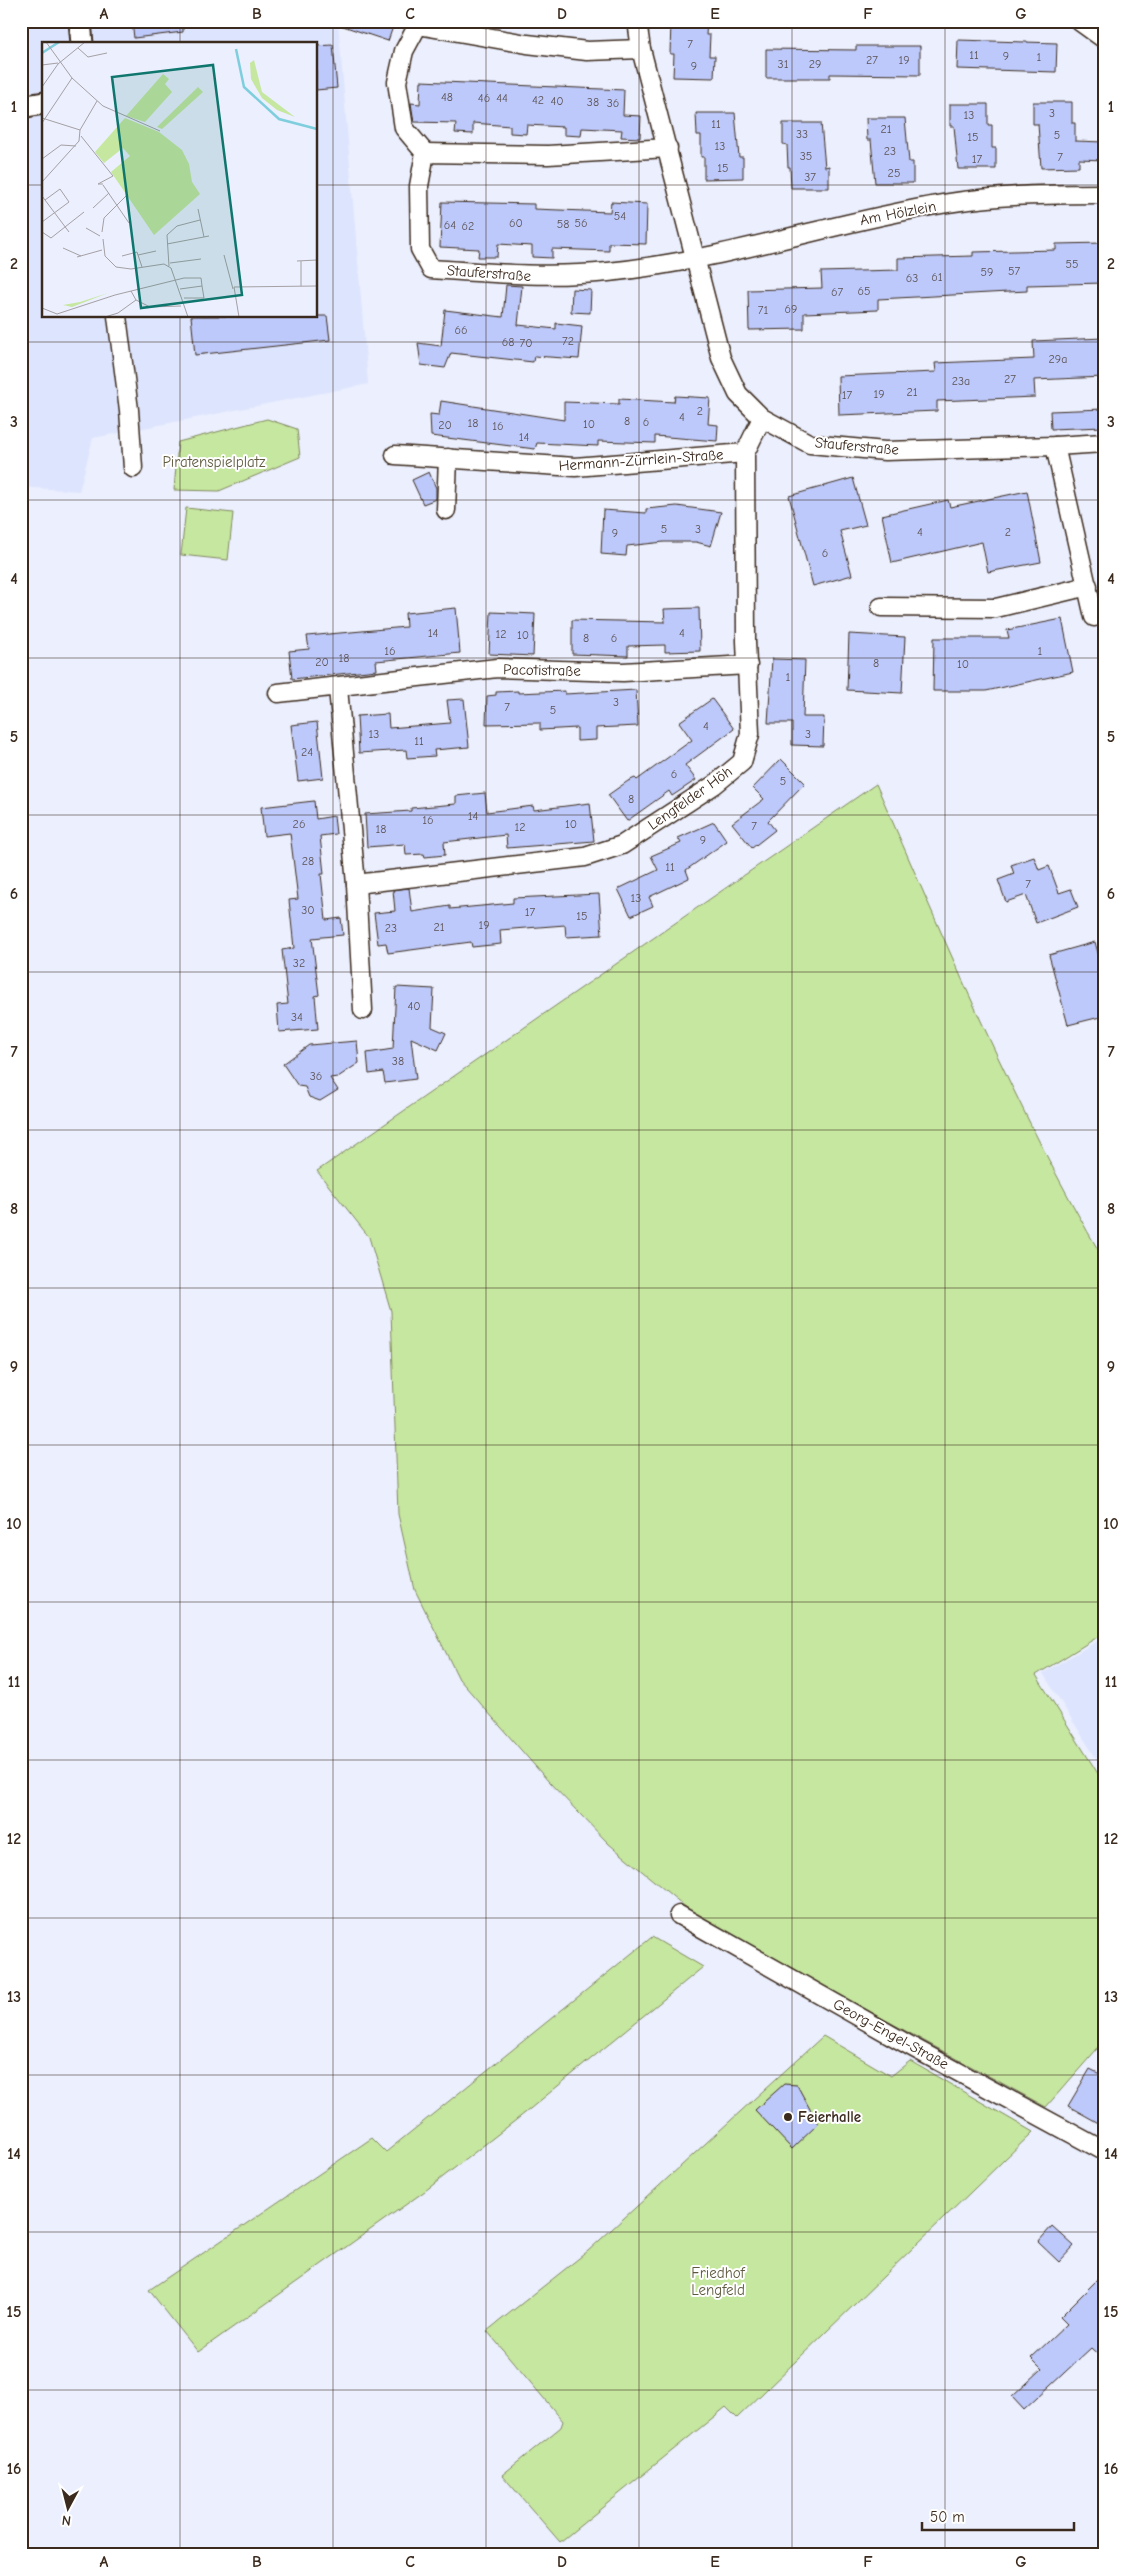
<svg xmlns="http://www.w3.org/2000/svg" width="1125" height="2575" font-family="'Comic Neue',sans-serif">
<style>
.built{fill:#dde4fd;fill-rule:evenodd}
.green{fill:#c6e79f;stroke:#80885e}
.building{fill:#bdc9fa;stroke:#3b2a1e}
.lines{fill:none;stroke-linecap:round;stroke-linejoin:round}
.minor-casing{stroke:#3b2a1e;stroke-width:21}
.tertiary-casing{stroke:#3b2a1e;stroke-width:25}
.minor{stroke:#fff;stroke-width:18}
.tertiary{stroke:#fff;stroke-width:21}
.grid{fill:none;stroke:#3b2a1e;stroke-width:1;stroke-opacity:0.55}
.poi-dot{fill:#3b2a1e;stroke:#fff;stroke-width:2}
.labels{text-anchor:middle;stroke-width:4;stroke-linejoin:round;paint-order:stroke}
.number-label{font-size:12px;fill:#5c5255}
.street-label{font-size:15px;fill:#3b2a1e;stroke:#fff}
.park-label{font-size:15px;fill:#5e593e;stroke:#fff}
.poi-label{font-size:15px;font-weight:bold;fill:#3b2a1e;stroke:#fff;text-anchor:start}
.inset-river{fill:none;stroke:#7fcedd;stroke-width:2.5}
.inset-road{fill:none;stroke:#a5a0a4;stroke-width:1}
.view{fill:#0f766e;fill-opacity:0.15;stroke:#0f766e;stroke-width:2.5}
.inset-edge{fill:none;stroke:#3b2a1e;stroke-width:2.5}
.neatline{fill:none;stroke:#3b2a1e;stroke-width:2}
.grid-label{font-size:16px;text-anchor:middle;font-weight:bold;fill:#3b2a1e}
</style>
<rect width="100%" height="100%" fill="#ebeffe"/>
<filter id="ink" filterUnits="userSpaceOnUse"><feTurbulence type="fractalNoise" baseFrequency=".02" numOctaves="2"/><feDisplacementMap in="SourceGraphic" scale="10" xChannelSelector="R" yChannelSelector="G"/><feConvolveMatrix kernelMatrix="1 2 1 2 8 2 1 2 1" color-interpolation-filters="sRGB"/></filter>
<g filter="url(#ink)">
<g class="built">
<path d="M21 21H338L368 384 93 438 79 491 21 487ZM44 44H316V316H44Z"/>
<polygon points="1104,1637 1104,1771 1043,1673"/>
</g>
<g class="green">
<polygon points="267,419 297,429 300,457 219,491 174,490 178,442"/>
<polygon points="186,508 233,513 228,560 181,555"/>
<path d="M876 784C947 945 1015 1109 1104 1260V1633L1036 1675 1102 1780 1104 1779V2041L1046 2107 795 1971 688 1909 609 1844 549 1782 459 1679 415 1590 398 1514 391 1311 369 1237 317 1171Z"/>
<polygon points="652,1937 703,1967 525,2113 425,2191 198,2352 149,2290 372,2138 386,2152"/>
<polygon points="823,2036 891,2076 910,2061 1033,2132 737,2418 726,2407 560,2542 502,2475 561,2427 563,2421 487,2331 588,2251"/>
</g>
<g class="building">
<polygon points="132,21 183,21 183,32 134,38"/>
<polygon points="338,21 395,21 388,41 337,24"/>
<polygon points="671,21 707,21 706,35 710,35 709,56 715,56 714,78 673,77 674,54 670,54"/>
<polygon points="958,40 1057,43 1056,72 957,69"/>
<polygon points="333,45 337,88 316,90 316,46"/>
<polygon points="856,46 920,46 920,75 830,74 830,78 766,78 766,49 856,50"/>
<polygon points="421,81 624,90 623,115 641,116 640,138 621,137 622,130 582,128 581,136 564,135 564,127 527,125 526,134 510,133 510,126 473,123 473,134 455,133 456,123 414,122 411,103 420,104"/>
<polygon points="1033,102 1072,102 1072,123 1075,123 1075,141 1104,142 1104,160 1079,159 1079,167 1041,168 1038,124 1033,124"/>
<polygon points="950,104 988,104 988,125 992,125 992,148 996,148 996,169 958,169 954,126 950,126"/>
<polygon points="696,113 735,113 739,157 743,157 743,178 704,179 704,157 701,157 701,135 697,135"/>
<polygon points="866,118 905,118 909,162 913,162 913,183 875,183 871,140 867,140"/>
<polygon points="783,123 821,123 825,167 829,166 829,188 791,188 790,167 788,167 787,145 783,144"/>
<polygon points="442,202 534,204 534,209 610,212 611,202 647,204 646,244 609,243 609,251 552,249 552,258 532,257 532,246 498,244 497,257 478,257 479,249 440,247"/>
<polygon points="1104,243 1104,283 1027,285 1027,291 878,299 878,310 804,313 804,329 749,330 748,290 822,288 821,272 898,270 898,258 973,256 973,252 1056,250 1056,244"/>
<polygon points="506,285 522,286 518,325 556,329 556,323 582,326 579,359 534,356 533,362 451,353 445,368 421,365 418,343 441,346 445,310 503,317"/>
<polygon points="572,289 591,290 590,313 571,312"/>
<polygon points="191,316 327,316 330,340 195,355"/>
<polygon points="1104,338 1104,377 1034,380 1035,397 937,401 937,411 839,415 838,376 936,372 935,363 1034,359 1033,341"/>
<polygon points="675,396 710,398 708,424 718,425 717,441 655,436 655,443 598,441 598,446 537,443 535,449 431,436 430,414 439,415 441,401 564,420 564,402 619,404 619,399 674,402"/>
<polygon points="1104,409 1104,427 1051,429 1050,411"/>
<polygon points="429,472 436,488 436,499 423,504 412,480"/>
<polygon points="853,478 866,525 840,531 852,575 813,586 789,496"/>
<polygon points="1027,491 1041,562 988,572 982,542 892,563 882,515 948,500 950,507"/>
<polygon points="677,506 721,512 711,546 696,542 664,542 627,546 626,556 601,554 603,510 646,513 646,509"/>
<polygon points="456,608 460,653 376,661 377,670 292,679 289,651 309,649 307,636 406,627 405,613"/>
<polygon points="699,608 700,651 665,652 665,645 628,646 628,656 572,654 572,620 665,622 664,609"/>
<polygon points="491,612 535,614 533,656 489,654"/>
<polygon points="1062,619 1073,672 986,691 933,691 934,638 1009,638 1007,630"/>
<polygon points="849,634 905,637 902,693 847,690"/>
<polygon points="772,659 805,660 803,717 824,717 823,746 792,745 792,723 768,723"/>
<polygon points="636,690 638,726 596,728 596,740 577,741 577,728 540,730 540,723 486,724 487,696 496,695 496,692 518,691 518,693 565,691 565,694"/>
<polygon points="464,699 469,747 434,750 435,756 407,758 406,750 359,753 357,716 388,714 389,728 450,723 447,700"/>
<polygon points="712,699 734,729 685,765 696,780 672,796 669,791 627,821 608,795 628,781 635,778 637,780 692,740 679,722"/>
<polygon points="317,722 323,778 298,781 291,725"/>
<polygon points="781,759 805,783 768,821 775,830 752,848 732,823 764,799 753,788"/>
<polygon points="485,793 487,812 533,806 534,810 590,803 594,841 507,848 506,835 444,842 445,855 425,857 424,854 406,855 405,844 367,847 365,814 411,811 411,808 456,804 456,796"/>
<polygon points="314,801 316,819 334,816 336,834 320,836 324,874 321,874 326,920 341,918 343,935 312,938 319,995 315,996 318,1029 279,1032 277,1005 288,1004 282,950 294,948 289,900 298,899 290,833 264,836 261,807"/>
<polygon points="714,822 727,841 686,870 689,878 649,897 653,906 631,916 618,889 658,870 651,856 681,843 678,838"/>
<polygon points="1034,857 1039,870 1049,866 1059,893 1071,889 1078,907 1036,923 1026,895 1006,902 998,880 1014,874 1011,865"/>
<polygon points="409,888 412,912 450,906 450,909 513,903 513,898 599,894 602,935 566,937 565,925 500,930 501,944 472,947 471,942 388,953 386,943 378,944 374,913 395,911 393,890"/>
<polygon points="1095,942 1104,975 1104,1016 1068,1025 1049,955"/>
<polygon points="396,987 434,989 432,1027 446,1033 438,1050 411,1038 416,1079 385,1083 383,1072 369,1074 367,1053 393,1049"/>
<polygon points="357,1041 359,1063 338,1077 330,1078 338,1090 320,1101 309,1097 305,1087 298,1086 283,1064 309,1045"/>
<polygon points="1090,2069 1104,2076 1104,2126 1068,2106"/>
<polygon points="784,2084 797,2085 818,2124 792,2149 755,2110"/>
<polygon points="1052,2226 1074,2246 1059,2262 1038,2242"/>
<polygon points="1104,2273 1104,2360 1091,2348 1024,2410 1012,2397 1042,2369 1031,2358 1067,2324 1060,2317"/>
</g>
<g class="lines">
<g class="minor-casing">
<g id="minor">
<polyline points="637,21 641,49 721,358 738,394 762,418 810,444 885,451 1055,446 1104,443"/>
<polyline points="1079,21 1104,39"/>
<path d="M668 148 548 155 425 153 419 186 420 249 431 269C490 273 548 278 608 272 721 261 830 223 942 204 995 195 1049 194 1104 194"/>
<polyline points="425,153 404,128 397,82 404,51 418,25 527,44 587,51 641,49"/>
<polyline points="117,316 129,410 133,468"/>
<polyline points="1055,446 1094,617 1104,615"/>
<polyline points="395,455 575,467 745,453"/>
<polyline points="446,510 448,458"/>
<polyline points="881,607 996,608 1088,586"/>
<polyline points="338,688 356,884 363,1010"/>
<polyline points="278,693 497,668 623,672 748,665"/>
<polyline points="356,884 585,857 622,845 714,785 742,762 750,734 746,641 745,453 762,418"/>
<polyline points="679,1915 914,2048 1104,2151"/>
</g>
</g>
<g class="tertiary-casing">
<g id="tertiary">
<polyline points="80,21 82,44"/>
<polyline points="21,107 44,103"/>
</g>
</g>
<use href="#minor" class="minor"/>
<use href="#tertiary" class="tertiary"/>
</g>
</g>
<path class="grid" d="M180 21V44M333 21V2554M486 21V2554M639 21V2554M792 21V2554M945 21V2554M21 185H44M316 185H1104M180 316V2554M21 342H1104M21 500H1104M21 658H1104M21 815H1104M21 972H1104M21 1130H1104M21 1288H1104M21 1445H1104M21 1602H1104M21 1760H1104M21 1918H1104M21 2075H1104M21 2232H1104M21 2390H1104"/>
<circle class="poi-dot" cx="788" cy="2117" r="5"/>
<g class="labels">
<g class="number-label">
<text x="690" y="48">7</text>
<text x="974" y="59">11</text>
<text x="1006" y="60">9</text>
<text x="1039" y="61">1</text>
<text x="872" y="64">27</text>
<text x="904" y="64">19</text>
<text x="783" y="68">31</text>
<text x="815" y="68">29</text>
<text x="694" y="70">9</text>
<text x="447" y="101">48</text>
<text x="484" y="102">46</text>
<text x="502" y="102">44</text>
<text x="538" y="104">42</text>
<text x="557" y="105">40</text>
<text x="593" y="106">38</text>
<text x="613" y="107">36</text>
<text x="1052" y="117">3</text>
<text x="969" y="119">13</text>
<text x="716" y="128">11</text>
<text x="886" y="133">21</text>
<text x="802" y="138">33</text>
<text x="1057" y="139">5</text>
<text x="973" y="141">15</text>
<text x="720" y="150">13</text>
<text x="890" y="155">23</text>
<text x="806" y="160">35</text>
<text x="1060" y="161">7</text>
<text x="977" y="163">17</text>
<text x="723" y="172">15</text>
<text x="894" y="177">25</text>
<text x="810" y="181">37</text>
<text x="620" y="220">54</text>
<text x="516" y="227">60</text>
<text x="581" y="227">56</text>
<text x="563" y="228">58</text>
<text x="450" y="229">64</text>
<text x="468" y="230">62</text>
<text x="1072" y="268">55</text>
<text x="1014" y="275">57</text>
<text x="987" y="276">59</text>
<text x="937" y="281">61</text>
<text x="912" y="282">63</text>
<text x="864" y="295">65</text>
<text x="837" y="296">67</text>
<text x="791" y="313">69</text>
<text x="763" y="314">71</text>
<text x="461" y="334">66</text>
<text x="568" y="345">72</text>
<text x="508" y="346">68</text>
<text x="526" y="347">70</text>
<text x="1058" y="363">29a</text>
<text x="1010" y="383">27</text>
<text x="961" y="385">23a</text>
<text x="912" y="396">21</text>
<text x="879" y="398">19</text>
<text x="847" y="399">17</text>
<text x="700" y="415">2</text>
<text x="682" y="421">4</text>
<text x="627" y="425">8</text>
<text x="646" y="426">6</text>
<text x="473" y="427">18</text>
<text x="589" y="428">10</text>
<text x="445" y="429">20</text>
<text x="498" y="430">16</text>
<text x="524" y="441">14</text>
<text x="664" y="533">5</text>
<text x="698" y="533">3</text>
<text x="920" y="536">4</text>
<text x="1008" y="536">2</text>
<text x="615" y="537">9</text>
<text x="825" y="557">6</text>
<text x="433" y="637">14</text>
<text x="682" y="637">4</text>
<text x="501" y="638">12</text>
<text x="523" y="639">10</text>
<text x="586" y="642">8</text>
<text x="614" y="642">6</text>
<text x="390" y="655">16</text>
<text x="1040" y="655">1</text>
<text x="344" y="662">18</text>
<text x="322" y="666">20</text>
<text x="876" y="667">8</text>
<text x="963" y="668">10</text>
<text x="788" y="681">1</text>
<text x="616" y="706">3</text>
<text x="507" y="711">7</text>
<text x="553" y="714">5</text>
<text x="706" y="730">4</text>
<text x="374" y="738">13</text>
<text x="808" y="738">3</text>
<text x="419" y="745">11</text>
<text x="307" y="756">24</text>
<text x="674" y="778">6</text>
<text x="783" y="785">5</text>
<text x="631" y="803">8</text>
<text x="473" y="820">14</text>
<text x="428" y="824">16</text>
<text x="299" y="828">26</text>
<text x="571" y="828">10</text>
<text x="754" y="830">7</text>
<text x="520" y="831">12</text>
<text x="381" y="833">18</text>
<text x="703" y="844">9</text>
<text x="308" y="865">28</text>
<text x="670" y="871">11</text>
<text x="1028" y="888">7</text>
<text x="636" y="902">13</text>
<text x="308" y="914">30</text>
<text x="530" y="916">17</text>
<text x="582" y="920">15</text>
<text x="484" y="929">19</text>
<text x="439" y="931">21</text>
<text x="391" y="932">23</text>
<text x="299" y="967">32</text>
<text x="414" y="1010">40</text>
<text x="297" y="1021">34</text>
<text x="398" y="1065">38</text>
<text x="316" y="1080">36</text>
</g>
<g class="street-label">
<text transform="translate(898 213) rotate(-11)" y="5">Am Hölzlein</text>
<text transform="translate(489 273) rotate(4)" y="5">Stauferstraße</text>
<text transform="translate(857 446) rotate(5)" y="5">Stauferstraße</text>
<text transform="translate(641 460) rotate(-4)" y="5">Hermann-Zürrlein-Straße</text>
<text transform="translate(542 670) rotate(1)" y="5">Pacotistraße</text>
<text transform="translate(690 798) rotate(-35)" y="5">Lengfelder Höh</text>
<text transform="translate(891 2034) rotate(29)" y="5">Georg-Engel-Straße</text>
</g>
<g class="park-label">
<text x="214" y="467">Piratenspielplatz</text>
<text x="718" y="2278">Friedhof<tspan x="718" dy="17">Lengfeld</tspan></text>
</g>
<g class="poi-label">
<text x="798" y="2122">Feierhalle</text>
</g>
</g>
<g transform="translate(42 42)">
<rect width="275" height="275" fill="#ebeffe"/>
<path d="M212 18 220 50 253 75 235 68 220 56 209 37 208 21ZM121 32 127 37 123 42 130 50 103 80 84 74ZM156 45 161 50 120 87 115 85ZM83 76 117 90 140 108 147 122 150 140 158 152 112 193 69 130 88 114 81 106 62 121 53 110ZM66 251 30 265 21 263 38 260Z" fill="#c6e79f"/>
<path class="inset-river" d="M194 7 202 45 237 77 275 87M0 11 17 0"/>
<path class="inset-road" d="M4 0 30 36 61 64 118 89M36 6 46 15 65 11M0 23 16 21M0 45 16 22 43 0M0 76 38 88M0 81 30 36M39 94 71 134 56 142H61M0 117 19 103 34 104M0 140 37 99 38 88 55 59M61 143 87 181M0 154 27 190M51 166 67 151M156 167 162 195M0 180 27 160 18 147 3 158M44 186 58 194M0 190 9 196 42 170M60 190 62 176 84 154M61 197 63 214 74 225 89 227 122 222 129 226 146 275M125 202 167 194M21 206 39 214M96 213 114 209M182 213 191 247M80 214 95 210 100 225M35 215 60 208M255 219 275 218M259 219V244M128 221 159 217M127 224 125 193 135 184 158 178M89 249 94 258 108 265 139 264M142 256H162L160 244M0 266 15 272 73 253 142 236H159L160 244 138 247M63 275 76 271 94 258M197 275 192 245 275 244"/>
<path class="view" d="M171 23 200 253 99 266 70 35Z"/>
<rect width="275" height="275" class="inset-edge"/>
</g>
<rect width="1125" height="2575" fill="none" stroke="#fff" stroke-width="55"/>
<g transform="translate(68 2508) rotate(187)" stroke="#ffffff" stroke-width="4" paint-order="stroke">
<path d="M0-4L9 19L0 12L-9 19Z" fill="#3b2a1e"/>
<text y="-8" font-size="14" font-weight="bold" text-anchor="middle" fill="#3b2a1e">N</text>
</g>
<path d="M922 2522v8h152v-8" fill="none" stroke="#3b2a1e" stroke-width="2.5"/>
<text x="930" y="2522" font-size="15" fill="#3b2a1e" stroke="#ffffff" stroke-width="4" paint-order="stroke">50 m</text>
<rect x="28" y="28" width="1070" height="2520" class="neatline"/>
<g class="grid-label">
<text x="104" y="19">A</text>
<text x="257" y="19">B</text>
<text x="410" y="19">C</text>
<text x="562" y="19">D</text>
<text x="715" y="19">E</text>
<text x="868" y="19">F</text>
<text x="1021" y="19">G</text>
<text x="14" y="112">1</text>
<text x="1111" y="112">1</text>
<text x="14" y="269">2</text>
<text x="1111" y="269">2</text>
<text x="14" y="427">3</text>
<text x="1111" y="427">3</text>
<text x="14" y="584">4</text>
<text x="1111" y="584">4</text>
<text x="14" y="742">5</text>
<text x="1111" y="742">5</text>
<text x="14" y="899">6</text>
<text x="1111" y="899">6</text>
<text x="14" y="1057">7</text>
<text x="1111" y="1057">7</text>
<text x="14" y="1214">8</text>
<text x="1111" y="1214">8</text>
<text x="14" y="1372">9</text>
<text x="1111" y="1372">9</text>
<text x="14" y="1529">10</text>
<text x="1111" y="1529">10</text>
<text x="14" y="1687">11</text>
<text x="1111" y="1687">11</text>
<text x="14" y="1844">12</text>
<text x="1111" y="1844">12</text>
<text x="14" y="2002">13</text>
<text x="1111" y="2002">13</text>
<text x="14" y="2159">14</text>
<text x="1111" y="2159">14</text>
<text x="14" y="2317">15</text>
<text x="1111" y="2317">15</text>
<text x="14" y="2474">16</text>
<text x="1111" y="2474">16</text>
<text x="104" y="2567">A</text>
<text x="257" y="2567">B</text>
<text x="410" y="2567">C</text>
<text x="562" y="2567">D</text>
<text x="715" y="2567">E</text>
<text x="868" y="2567">F</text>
<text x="1021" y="2567">G</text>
</g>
</svg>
